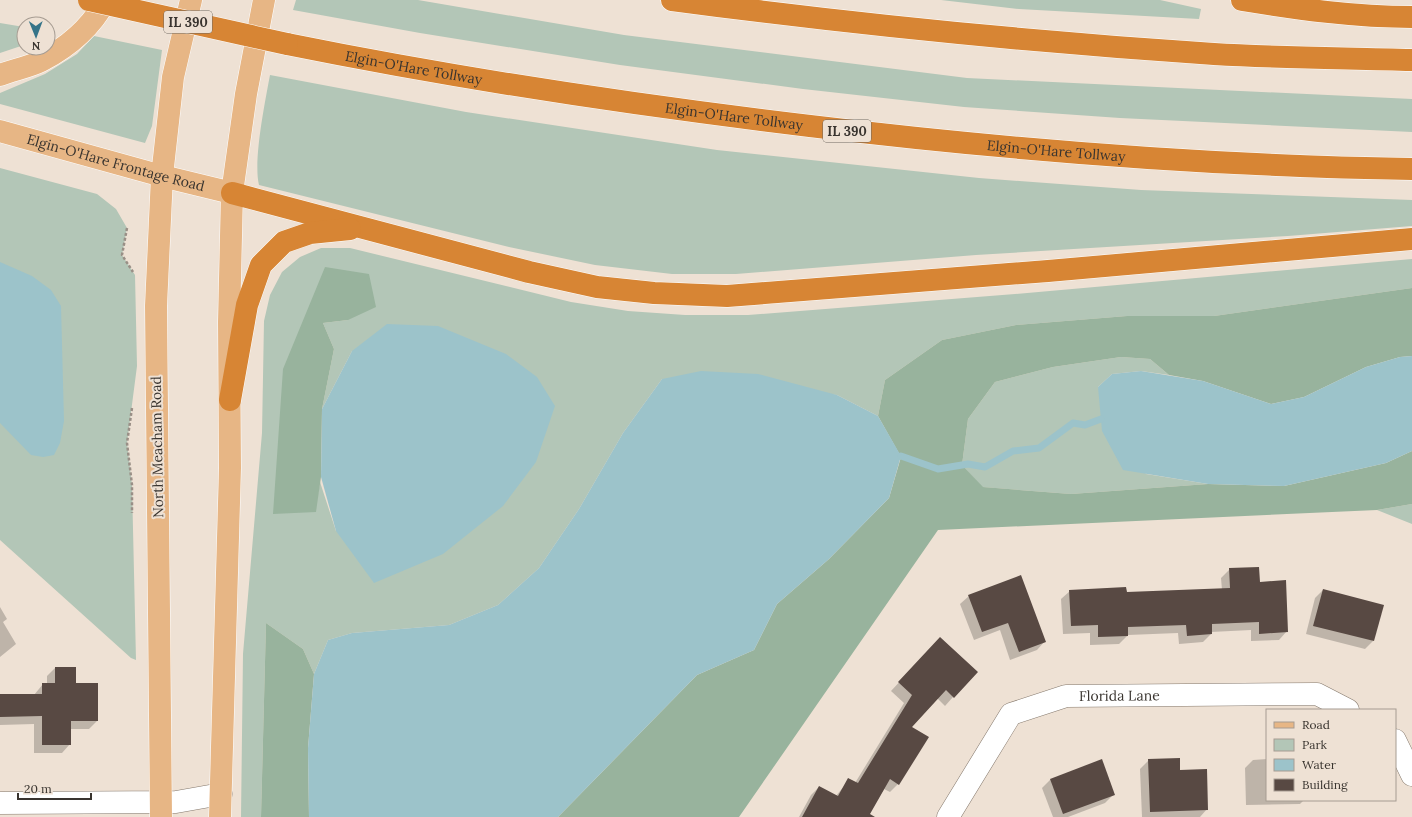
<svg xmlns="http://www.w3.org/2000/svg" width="1412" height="817" font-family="Lora,serif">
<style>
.green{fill:#b3c6b7;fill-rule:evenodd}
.forest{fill:#98b39d}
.water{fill:#9cc3ca}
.shadow{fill:#0003}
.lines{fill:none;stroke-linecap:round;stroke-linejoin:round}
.stream{stroke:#9cc3ca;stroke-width:7}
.building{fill:#584943}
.minor-casing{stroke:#84786c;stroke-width:23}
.major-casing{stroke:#fff;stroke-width:23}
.highway-casing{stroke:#fff;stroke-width:23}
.path{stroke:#998f86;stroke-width:2.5;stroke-dasharray:3 2;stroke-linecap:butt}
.minor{stroke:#fff;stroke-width:22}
.major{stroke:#e7b685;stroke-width:22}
.highway{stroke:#d78534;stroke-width:22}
.highway-bridge-casing{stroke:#fff;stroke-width:23;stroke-linecap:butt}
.highway-bridge{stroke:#d78534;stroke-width:22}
.labels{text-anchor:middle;stroke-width:4;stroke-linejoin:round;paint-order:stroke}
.shield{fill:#eee1d4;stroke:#6f6860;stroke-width:1}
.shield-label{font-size:13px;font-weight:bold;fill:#39342f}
.street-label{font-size:14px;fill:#39342f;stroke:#eee1d4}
</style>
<rect width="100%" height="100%" fill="#eee1d4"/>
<g class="green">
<polygon points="296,0 418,0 624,35 967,78 1412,99 1412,132 1120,118 964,107 803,89 620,65 420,33 293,10"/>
<polygon points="941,0 1160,0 1201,9 1199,19 1019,9"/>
<polygon points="0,23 24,27 24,45 0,53"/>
<polygon points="94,36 162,50 152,126 145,143 0,104 0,93 45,74 77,54"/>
<path d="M270 75 466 112 717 150 979 178 1141 190 1412 200V226L1288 236 976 255 736 274H672L595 265 509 247 259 185C253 161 265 102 270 75Z"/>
<polygon points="0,168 97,194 116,209 127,228 122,255 135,275 137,366 127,443 132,485 136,660 131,658 0,540"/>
<path d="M321 248H350L571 302 628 311 685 315H748L1015 294 1412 259V288L1214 316H1127L1016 325 942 340 885 380 878 416 837 395 662 379 623 433 579 509 539 568 498 605 449 625 352 633 328 640 314 674 303 649 266 623 261 817H241L243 654 262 433 264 321 270 295 282 272 300 257ZM325 267 348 320 323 323 334 349 322 409 352 351 336 531 320 482 315 512Z"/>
<polygon points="1121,357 1150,359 1169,375 1141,371 1112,374 1098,387 1146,474 1208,484 1071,494 982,487 962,465 968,419 995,382 1053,367"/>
<polygon points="1412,504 1412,524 1377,510"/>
</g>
<g class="forest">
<polygon points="325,267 369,274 376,307 348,320 323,323 334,349 322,409 321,477 316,512 273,514 283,369"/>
<polygon points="1412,288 1412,356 1400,357 1366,367 1304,397 1271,404 1203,381 1169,375 1150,359 1121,357 1053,367 995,382 968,419 962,465 983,487 1071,494 1208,484 1284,486 1386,463 1412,451 1412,504 1377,510 938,530 739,817 558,817 697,675 754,650 777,604 829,559 889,498 901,457 878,416 885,380 942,340 1016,325 1127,316 1214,316"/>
<polygon points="266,623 303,649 314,674 308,748 309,817 261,817"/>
</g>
<g class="water">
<polygon points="0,262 32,276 51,290 61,306 64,421 60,443 54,455 43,457 31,455 0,423"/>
<polygon points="387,324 438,326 506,354 537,377 555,406 536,462 503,506 443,554 374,583 336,531 321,477 322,409 352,351"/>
<polygon points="1412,356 1412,451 1386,463 1284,486 1208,484 1123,470 1102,431 1098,387 1112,374 1141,371 1203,381 1271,404 1304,397 1366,367 1400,357"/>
<polygon points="701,371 758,374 837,395 878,416 901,456 889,498 829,559 777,604 754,650 697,675 558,817 309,817 308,748 314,674 328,640 352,633 449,625 498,605 539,568 579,509 623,433 662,379"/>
</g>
<g class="shadow">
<polygon points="1230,569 1259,583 1287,631 1279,640 1251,641 1251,630 1211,632 1211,634 1203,642 1179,644 1178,633 1128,635 1119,644 1090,645 1090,633 1063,634 1061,599 1070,591 1126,593 1222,590 1221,578"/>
<polygon points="1323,590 1373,641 1365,649 1306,634 1315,598"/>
<polygon points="969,596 1045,641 1037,650 1010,660 1000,630 974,640 960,604"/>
<polygon points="0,607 7,619 3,622 16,644 0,657"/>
<polygon points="932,647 953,697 945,706 937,698 911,728 898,784 890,792 884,789 867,817 799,817 811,795 819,787 836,796 849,780 855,783 904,703 891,691"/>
<polygon points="55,668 75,684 97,721 89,729 70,729 70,744 62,753 34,753 34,724 0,725 0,695 34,695 43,684 47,684 47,676"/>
<polygon points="1267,759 1267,800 1304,800 1300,804 1246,805 1245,768 1253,760"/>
<polygon points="1149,760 1179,771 1207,809 1200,817 1142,817 1140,769"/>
<polygon points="1050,780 1114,794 1105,803 1068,817 1053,817 1042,788"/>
</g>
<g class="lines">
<polyline class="stream" points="901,456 938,469 968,464 985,467 1013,451 1039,448 1073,423 1085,425 1101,419"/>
</g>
<g class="building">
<polygon points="1259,567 1260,582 1286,580 1288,632 1259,634 1259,622 1212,624 1212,634 1187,636 1186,625 1128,627 1128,636 1098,637 1098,625 1071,626 1069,590 1126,587 1127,592 1230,588 1229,568"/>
<polygon points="1021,575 1046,642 1019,652 1008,623 982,632 968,595"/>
<polygon points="1323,589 1384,605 1374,641 1313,626"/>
<polygon points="940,637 978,672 954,698 946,690 912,727 929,737 899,785 890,779 870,814 875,817 802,817 819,786 838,796 848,778 858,783 912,695 898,682"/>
<polygon points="55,667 76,667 76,683 98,683 98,721 71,721 71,745 42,745 42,716 0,717 0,694 42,694 42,683 55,683"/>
<polygon points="1180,758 1180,770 1207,769 1208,810 1150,812 1148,759"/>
<polygon points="1102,759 1115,795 1063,814 1050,779"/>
</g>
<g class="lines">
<g class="minor-casing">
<g id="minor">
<polyline points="1395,740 1412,775"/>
<polyline points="0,803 176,802 221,794"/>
<path id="s1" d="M948 817 1011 714 1066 696 1317 694 1348 710"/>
</g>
</g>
<g class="major-casing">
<g id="major">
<path d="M0 75C13 70 29 67 41 61 68 47 92 26 106 0"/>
<path id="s2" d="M0 131 162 176 232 193"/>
<polyline points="161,817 156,306 162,176 173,77 191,0"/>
<polyline points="220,817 230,468 229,322 232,193 246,94 264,0"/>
</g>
</g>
<g class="highway-casing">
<g id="highway">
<path d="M672 0C852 24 1033 42 1214 54 1280 58 1346 58 1412 60"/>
<path d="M1242 0C1298 9 1355 17 1412 17"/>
<path id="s3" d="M287 44C460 79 634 105 810 126 1010 150 1211 166 1412 169"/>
<polyline points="232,193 529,272 597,287 654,293 727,296 1048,271 1412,239"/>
<polyline points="230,400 247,305 261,265 284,242 310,233 350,229"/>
</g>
</g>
<g class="path">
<polyline points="127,228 122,255 133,272"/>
<polyline points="132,408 127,443 132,485 132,513"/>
</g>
<use href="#minor" class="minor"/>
<use href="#major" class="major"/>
<use href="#highway" class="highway"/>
<g class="highway-bridge-casing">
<polyline id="highway-bridge" points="89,0 287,44"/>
</g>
<use href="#highway-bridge" class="highway-bridge"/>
</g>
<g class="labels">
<g class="shield">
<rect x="164" y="11" width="48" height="22" rx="3"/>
<rect x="823" y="120" width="48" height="22" rx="3"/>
</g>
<g class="shield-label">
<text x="188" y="27">IL 390</text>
<text x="847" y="136">IL 390</text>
</g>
<g class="street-label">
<text dy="5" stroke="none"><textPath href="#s3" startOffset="129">Elgin-O'Hare Tollway</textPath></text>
<text dy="5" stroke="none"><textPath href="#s3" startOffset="453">Elgin-O'Hare Tollway</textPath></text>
<text dy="5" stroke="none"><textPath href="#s3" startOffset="777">Elgin-O'Hare Tollway</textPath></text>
<text dy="5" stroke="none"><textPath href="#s2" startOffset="120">Elgin-O'Hare Frontage Road</textPath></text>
<text transform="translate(157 447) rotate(-91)" y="5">North Meacham Road</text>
<text dy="5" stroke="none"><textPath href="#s1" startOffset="232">Florida Lane</textPath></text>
</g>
</g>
<rect x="1266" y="709" width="130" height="92" fill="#eee1d4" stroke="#a69c92"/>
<rect x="1274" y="722" width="20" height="6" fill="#e7b685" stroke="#a69c92"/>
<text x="1302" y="729" font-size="12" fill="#39342f">Road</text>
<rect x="1274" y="739" width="20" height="12" fill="#b3c6b7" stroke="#a69c92"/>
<text x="1302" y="749" font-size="12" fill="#39342f">Park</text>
<rect x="1274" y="759" width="20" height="12" fill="#9cc3ca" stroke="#a69c92"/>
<text x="1302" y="769" font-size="12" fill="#39342f">Water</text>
<rect x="1274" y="779" width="20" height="12" fill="#584943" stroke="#a69c92"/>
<text x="1302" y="789" font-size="12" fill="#39342f">Building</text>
<g transform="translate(36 36) rotate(179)"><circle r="19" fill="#eee1d4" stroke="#a69c92"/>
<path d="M0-3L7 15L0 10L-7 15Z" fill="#357489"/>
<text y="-6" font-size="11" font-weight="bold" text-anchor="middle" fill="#39342f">N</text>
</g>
<path d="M18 793v6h73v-6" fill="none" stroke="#39342f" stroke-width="2"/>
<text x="24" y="793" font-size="12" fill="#39342f" stroke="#eee1d4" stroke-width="3" paint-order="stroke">20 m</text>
</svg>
